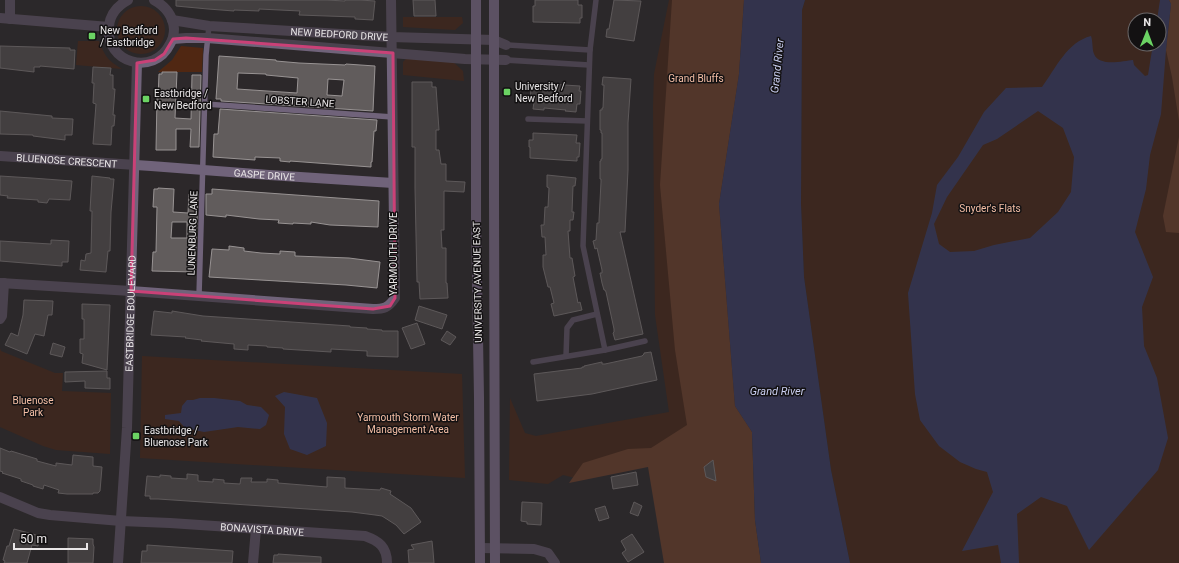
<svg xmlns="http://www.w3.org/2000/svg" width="1179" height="563" font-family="Roboto,sans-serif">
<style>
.green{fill:#502712;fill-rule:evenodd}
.forest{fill:#81472b}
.water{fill:#3d4277;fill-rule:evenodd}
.building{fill:#615c5c;stroke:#989393;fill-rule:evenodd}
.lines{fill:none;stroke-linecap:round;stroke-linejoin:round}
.service{stroke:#70637a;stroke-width:5.5}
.minor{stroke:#70637a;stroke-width:10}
.secondary{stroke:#9783a8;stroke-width:10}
.marked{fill:none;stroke:#ca4177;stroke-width:3;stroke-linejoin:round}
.poi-dot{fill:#6bd363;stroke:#131112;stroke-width:1.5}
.labels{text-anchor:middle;stroke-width:3;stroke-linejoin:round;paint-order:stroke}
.poi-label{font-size:10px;fill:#e9e6e7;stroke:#131112;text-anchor:start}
.street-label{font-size:10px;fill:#e9e6e7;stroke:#131112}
.park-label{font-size:10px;fill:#f4bea5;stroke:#131112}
.water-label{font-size:11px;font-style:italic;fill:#cacff1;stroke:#131112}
</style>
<rect width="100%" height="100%" fill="#2c282a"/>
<g class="green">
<polygon points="669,0 744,0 739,74 752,432 575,478 563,475 548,484 509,480 510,398 525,433 536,436 669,412 655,315 653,107 654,74"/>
<path d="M805 0H1179V563H850L831 470 804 277 801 204 802 10ZM1135 20H1159V44H1135Z"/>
<circle cx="141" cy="30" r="24"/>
<polygon points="403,17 462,17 463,23 455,30 403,27"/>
<path d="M78 41H99C105 56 107 60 122 69L76 65Z"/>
<polygon points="181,46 203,48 202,72 158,72 172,60"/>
<polygon points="407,58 451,60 463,71 464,81 403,75 403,62"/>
<polygon points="0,348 1,351 55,373 63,373 62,391 111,393 110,454 56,450 43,446 0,427"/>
<polygon points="142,356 462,374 465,478 140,458"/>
</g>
<g class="forest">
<polygon points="672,0 744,0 739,74 719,204 735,406 752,432 755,520 761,563 664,563 648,467 569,483 583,463 628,449 651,448 687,425 675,350 660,185"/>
<polygon points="1169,0 1179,0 1179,121 1172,77 1166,50 1171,4"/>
<polygon points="1179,137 1179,233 1166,232 1163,216"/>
</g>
<g class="water">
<polygon points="744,0 805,0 802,10 801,204 804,277 831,470 850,563 761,563 755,520 752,432 735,406 719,204 739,74"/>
<path d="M1160 0H1169L1171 4 1166 50 1161 114 1150 155 1146 189 1135 232 1153 277 1142 307 1144 346 1157 378 1168 438 1158 470 1089 550 1067 506 1041 497 1017 514 1019 563H1001L998 545 962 551 993 492 987 472 976 469 960 462 939 446 920 420 915 394 908 293 932 213 937 185 958 157 984 112 1006 88 1042 87C1056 68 1067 42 1091 36 1093 42 1092 49 1094 54 1099 67 1123 61 1133 60L1134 65 1145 76 1148 75 1153 44H1159V20H1157ZM1038 111 1063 128 1074 157 1071 192 1058 212 1030 238 994 245 974 251 950 252 939 244 934 224 947 197 983 145 997 139Z"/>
<polygon points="284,392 317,398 327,423 326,446 307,455 290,449 284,434 285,407 275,396"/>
<polygon points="200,398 214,398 240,401 247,405 261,407 269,415 266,425 260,429 238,427 204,432 185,428 179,421 165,419 165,415 181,413 182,406 187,400 193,400"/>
</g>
<g class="building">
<polygon points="176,0 326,0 345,1 345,0 360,0 375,1 373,20 355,19 355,17 299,15 300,11 259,9 259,11 234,10 234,11 208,9 176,6"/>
<polygon points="413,0 435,0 436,16 414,16"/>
<polygon points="535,0 578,0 578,5 582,5 582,18 580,18 580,23 533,22 533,6 535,6"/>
<polygon points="614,0 641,1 634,41 606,37 607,29 609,29"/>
<polygon points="0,46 70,48 70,50 75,50 74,69 40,66 40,67 34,67 34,72 0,68"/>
<path d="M219 56 276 60V61L299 63 345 65 346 64 375 66 373 111 221 101V99H216ZM238 73 266 74V75L298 78 297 93 237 89ZM328 79 344 80 342 96 327 95Z"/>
<polygon points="93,67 111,68 110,75 113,75 113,89 115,89 113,115 115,115 114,126 112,126 111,145 93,144 96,104 93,103 94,83 92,83"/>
<polygon points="162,72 177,72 175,118 191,119 192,75 201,75 199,147 190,147 191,129 176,129 176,150 156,150 157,98 158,98 159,74 162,74"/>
<polygon points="603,77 631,79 628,123 628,170 625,232 620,232 643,334 615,340 613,333 614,332 614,329 606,292 605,290 604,290 602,283 600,273 602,273 602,270 597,248 595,249 593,241 596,240 597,223 599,223 599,220 601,182 601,179 600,179 600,161 601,161 601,159 602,159 602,133 601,133 601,130 600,130 600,110 602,110 602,108 603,108 604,85 602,85"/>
<polygon points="412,82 432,82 432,87 436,87 439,130 436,130 436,150 439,150 441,164 446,164 446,181 465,182 464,192 444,191 444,230 441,230 442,248 446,248 446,283 447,283 448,298 420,299 419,282 417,282 415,188 415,147 412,147"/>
<polygon points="533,83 580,86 579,91 581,91 580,104 577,104 576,112 565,111 566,110 544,108 544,110 533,109 534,102 530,102 531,88 533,88"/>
<polygon points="220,109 377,120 376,131 374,131 372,162 371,162 371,167 290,161 290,162 280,161 280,158 255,157 255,160 213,157 214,134 218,134"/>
<polygon points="0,111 52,116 52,118 73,119 72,135 65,135 65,140 33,136 33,135 0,134"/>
<polygon points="533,133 577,135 576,143 580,143 579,157 577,157 577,161 530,158 530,147 529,147 529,140 533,140"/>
<polygon points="547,175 576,178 575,186 573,186 572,212 574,212 573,220 570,220 570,231 568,231 570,258 572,258 575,276 573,277 578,303 580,302 582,310 554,316 551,304 554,303 550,287 548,287 543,267 543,255 546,255 545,237 542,237 541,225 544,225 545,207 548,207 549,188 547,187"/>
<polygon points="0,176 32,178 72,181 70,200 49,199 47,203 38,202 38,200 7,198 8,196 0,195"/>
<polygon points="92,176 110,178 110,179 114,179 111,212 110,251 108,251 106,272 80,270 81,260 85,261 86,254 91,253 92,211 90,211"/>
<path d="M158 188 174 189 173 212 188 213 189 194H198L195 272 152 271 153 252H156L157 207H153L154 189H158ZM172 222H187V238H171Z"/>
<polygon points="212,189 379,201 378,227 330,225 311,222 311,224 293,223 293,224 278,223 279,220 259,219 226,215 226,217 206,215 206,194 212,194"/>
<polygon points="51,240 69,241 68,262 62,262 62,266 0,261 0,241 51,244"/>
<polygon points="229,246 244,248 244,251 261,253 280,254 280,251 295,252 295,256 349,258 380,262 377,288 346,285 209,277 212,249 229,250"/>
<polygon points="24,300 53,301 52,315 48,315 44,336 35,334 27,354 5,345 11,333 18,336 23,315"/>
<polygon points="82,304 110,305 107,370 82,363 83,354 80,353 80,339 84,339 84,319 82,319"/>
<polygon points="419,306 447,315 442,329 415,320"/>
<polygon points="154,311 172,313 172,311 203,316 233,318 350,326 350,327 367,328 367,329 382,330 382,331 398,331 398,357 367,356 367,351 331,349 331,352 283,349 283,348 267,347 267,346 248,345 248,350 234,349 234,344 201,341 202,340 185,338 186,337 151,335"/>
<polygon points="417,323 425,344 411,349 402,328"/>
<polygon points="447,331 456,337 450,345 441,340"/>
<polygon points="53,343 65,347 62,357 50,354"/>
<polygon points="651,352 657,380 592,394 537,401 534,374 582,368 582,367 584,367 584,366 602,362 602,364 605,364 642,356 644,354 644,353"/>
<polygon points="107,371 107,378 110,378 110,389 85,388 85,381 65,382 65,372"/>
<polygon points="0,448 10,452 11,451 37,459 37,461 56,466 56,463 72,465 73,455 93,457 93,466 102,467 100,491 98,493 93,493 93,494 67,494 58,493 59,490 44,485 43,489 33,486 33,485 21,481 21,479 2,473 3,472 0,471"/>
<polygon points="713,460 716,481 706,477 704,467"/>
<polygon points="636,472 638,485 613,489 611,477"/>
<polygon points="187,474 198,475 198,481 213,482 213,479 224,480 224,483 240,484 241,478 252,478 251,482 267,482 267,479 278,480 278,483 327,487 327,477 345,478 345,488 380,490 381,488 391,491 390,494 411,508 421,522 404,534 396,525 382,516 375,515 352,512 158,499 150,499 150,496 145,496 147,476 160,477 160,475 171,476 171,478 187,479"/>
<polygon points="522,502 542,503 541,525 527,524 527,522 521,521"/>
<polygon points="634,502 642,506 638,516 630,513"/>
<polygon points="605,506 609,518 599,521 595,509"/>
<polygon points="14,529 40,536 38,546 32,545 27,563 4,563 5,561 3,560 7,546 9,546"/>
<polygon points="632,534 644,552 628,562 622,553 626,550 621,541"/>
<polygon points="68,538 93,539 93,544 94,547 93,563 68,563"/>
<polygon points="432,541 433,551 434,563 409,563 408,550 414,549 411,545"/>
<polygon points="147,545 233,551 232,563 141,563 142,551 147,551"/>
<polygon points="278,554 321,557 321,563 273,563 274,555 278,555"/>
</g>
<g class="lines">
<g class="service">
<polyline points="596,0 590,50 583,246 605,350"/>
<polyline points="506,45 590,50"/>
<polyline points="506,60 589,65"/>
<polyline points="205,104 393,117"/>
<polyline points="528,119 587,121"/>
<polyline points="199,296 206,55 209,26"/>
<polyline points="566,356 567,328 573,320 597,314"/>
<polyline points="533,362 605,350 645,341"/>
</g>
<g class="minor">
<path d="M128 0C117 6 110 14 109 26 104 63 154 77 170 44 173 39 174 34 174 29 173 16 165 6 154 0"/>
<polyline points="0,18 109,27"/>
<polyline points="10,19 10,0"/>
<path id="s1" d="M172 20 209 26 391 37 494 40 506 45"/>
<polyline points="173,39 186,38 207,38 465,59 506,60"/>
<path id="s2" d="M0 156 151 166 269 175 393 183"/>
<path d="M0 283 131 291 373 309C384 309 388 308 395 298L391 0"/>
<polyline points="0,319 2,316 4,283"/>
<path id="s3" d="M0 497 38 513 50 515 121 521 170 523 365 536C379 541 387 547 387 563"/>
<polyline points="480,548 534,549 548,553 555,563"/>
<path id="s4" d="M118 563 127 428 137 63"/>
<polyline points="253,563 256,529"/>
</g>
<g class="secondary">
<polyline points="476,0 476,218 479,397 480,563"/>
<polyline points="494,0 494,196 495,563"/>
</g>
</g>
<path d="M0 0H1179V563H0ZM186 38 393 53 395 298 390 306 373 309 131 291 137 63 155 60 164 54 173 39Z" fill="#2c282a" fill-opacity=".55" fill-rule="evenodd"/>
<path class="marked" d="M186 38 393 53 395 298 390 306 373 309 131 291 137 63 155 60 164 54 173 39Z"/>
<g class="poi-dot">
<rect x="88" y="32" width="8" height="8" rx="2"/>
<rect x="503" y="88" width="8" height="8" rx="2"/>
<rect x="142" y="95" width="8" height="8" rx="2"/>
<rect x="132" y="432" width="8" height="8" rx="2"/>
</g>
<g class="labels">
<g class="poi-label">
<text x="100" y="34">New Bedford<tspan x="100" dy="12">/ Eastbridge</tspan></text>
<text x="515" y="90">University /<tspan x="515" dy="12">New Bedford</tspan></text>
<text x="154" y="97">Eastbridge /<tspan x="154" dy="12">New Bedford</tspan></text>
<text x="144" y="434">Eastbridge /<tspan x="144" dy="12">Bluenose Park</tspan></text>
</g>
<g class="street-label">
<text dy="4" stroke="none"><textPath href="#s1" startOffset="168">NEW BEDFORD DRIVE</textPath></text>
<text transform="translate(300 101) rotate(4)" y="4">LOBSTER LANE</text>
<text dy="4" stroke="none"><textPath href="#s2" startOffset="67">BLUENOSE CRESCENT</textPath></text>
<text dy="4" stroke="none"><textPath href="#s2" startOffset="265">GASPE DRIVE</textPath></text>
<text transform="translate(192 233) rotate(-88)" y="4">LUNENBURG LANE</text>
<text transform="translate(393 254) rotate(-90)" y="4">YARMOUTH DRIVE</text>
<text transform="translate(477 282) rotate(-91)" y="4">UNIVERSITY AVENUE EAST</text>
<text dy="4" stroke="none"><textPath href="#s4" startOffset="250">EASTBRIDGE BOULEVARD</textPath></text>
<text dy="4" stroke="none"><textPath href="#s3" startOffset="266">BONAVISTA DRIVE</textPath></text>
</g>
<g class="park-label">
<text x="696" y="82">Grand Bluffs</text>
<text x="990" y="212">Snyder's Flats</text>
<text x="33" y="404">Bluenose<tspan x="33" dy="12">Park</tspan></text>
<text x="408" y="421">Yarmouth Storm Water<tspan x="408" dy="12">Management Area</tspan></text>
</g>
<g class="water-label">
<text transform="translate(777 66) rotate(-84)" y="4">Grand River</text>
<text x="777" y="395">Grand River</text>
</g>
</g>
<g transform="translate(1147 32) rotate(1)"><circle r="19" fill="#131112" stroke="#696667"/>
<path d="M0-3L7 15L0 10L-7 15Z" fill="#6bd363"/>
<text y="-6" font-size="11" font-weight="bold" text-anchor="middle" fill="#e9e6e7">N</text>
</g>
<path d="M14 543v6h73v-6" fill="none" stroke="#e9e6e7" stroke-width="2"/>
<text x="20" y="543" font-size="12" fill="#e9e6e7" stroke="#131112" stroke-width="3" paint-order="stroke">50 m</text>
</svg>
